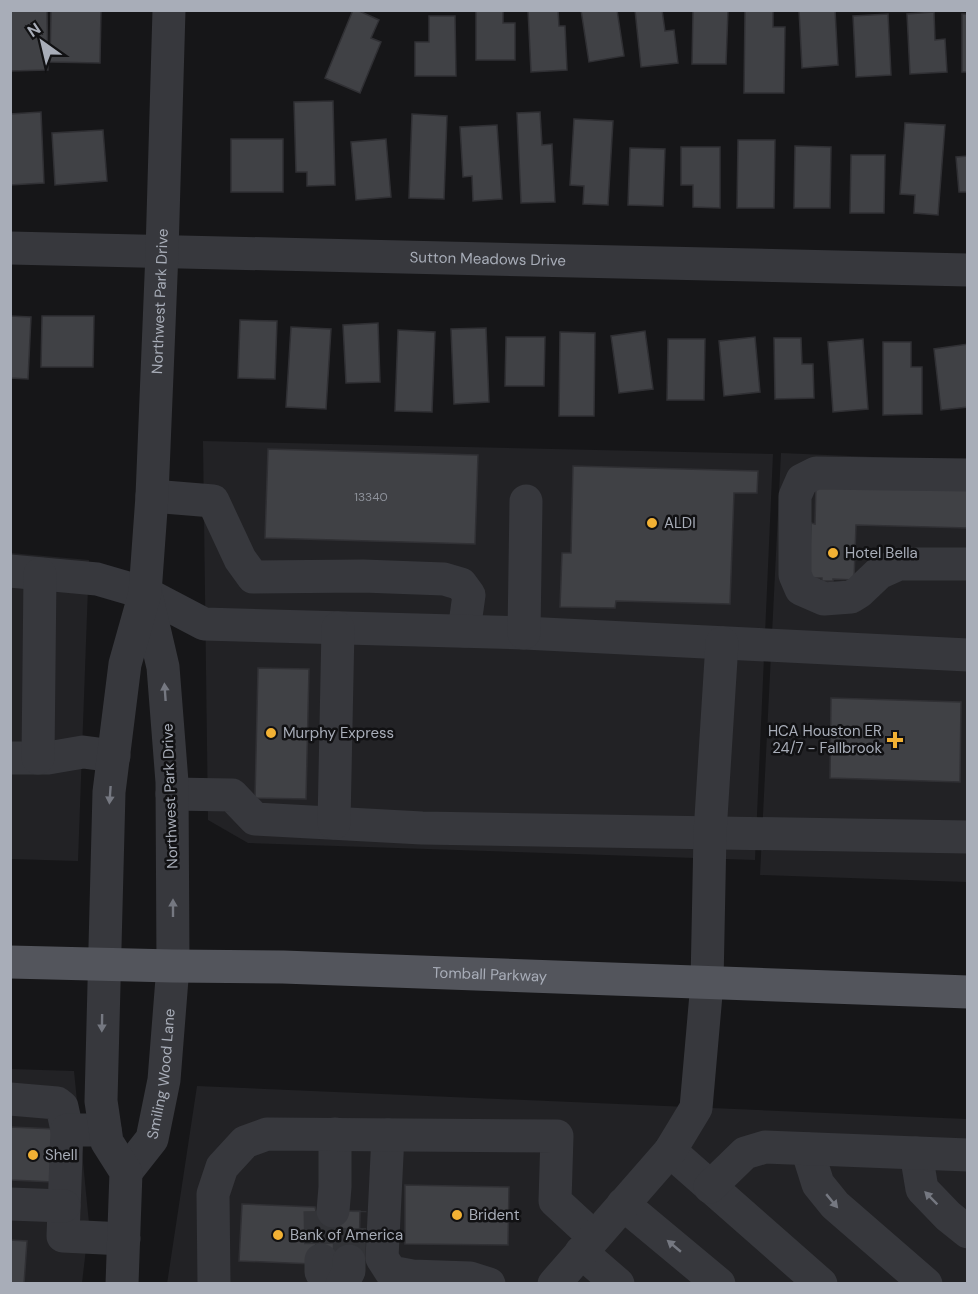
<svg xmlns="http://www.w3.org/2000/svg" width="978" height="1294" font-family="'DM Sans',sans-serif">
<style>
.built{fill:#222225}
.building{fill:#404145;stroke:#303034;stroke-width:1.5}
.lines{fill:none;stroke-linecap:round;stroke-linejoin:round}
.minor-tunnel{stroke:#333438;stroke-width:33;stroke-dasharray:33 16;stroke-linecap:butt}
.minor{stroke:#37383d;stroke-width:33}
.major{stroke:#53555c;stroke-width:33}
.oneway{fill:#757881}
.poi-dot{fill:#f2b134;stroke:#111113;stroke-width:2}
.labels{text-anchor:middle;stroke-width:5;stroke-linejoin:round;paint-order:stroke}
.number-label{font-size:12px;fill:#8e929b}
.street-label{font-size:15px;fill:#a8adb8;stroke:#111113}
.poi-label{font-size:15px;fill:#a8adb8;stroke:#111113;text-anchor:start}
</style>
<rect width="100%" height="100%" fill="#161618"/>
<g class="built">
<polygon points="203,441 773,454 755,860 248,843 208,820"/>
<polygon points="781,453 967,461 967,882 760,875"/>
<polygon points="11,553 89,560 78,861 11,859"/>
<polygon points="11,1069 74,1071 89,1223 82,1283 11,1284"/>
<polygon points="197,1086 967,1119 967,1283 167,1284"/>
</g>
<g class="building">
<polygon points="10,10 47,10 48,70 10,71"/>
<polygon points="51,10 101,10 100,63 50,62"/>
<polygon points="353,10 357,10 379,20 371,38 381,42 360,93 325,78"/>
<polygon points="476,10 503,10 503,23 515,23 515,60 476,60"/>
<polygon points="528,10 558,10 559,26 565,26 567,70 531,72"/>
<polygon points="581,10 617,10 624,56 589,62"/>
<polygon points="635,10 662,10 665,31 674,30 678,63 641,67"/>
<polygon points="693,10 728,10 726,64 692,64"/>
<polygon points="745,10 773,10 773,27 785,27 784,93 744,93"/>
<polygon points="799,10 835,10 838,65 802,68"/>
<polygon points="934,12 935,40 945,39 947,72 910,74 907,14"/>
<polygon points="888,14 891,75 856,77 853,16"/>
<rect x="962" y="14" width="6" height="58"/>
<polygon points="429,16 455,16 456,76 415,76 415,42 429,42"/>
<polygon points="333,101 335,185 307,186 307,172 296,172 294,102"/>
<polygon points="41,112 44,183 10,185 10,114"/>
<polygon points="540,112 542,145 552,144 555,202 521,203 517,113"/>
<polygon points="412,114 447,116 444,199 409,198"/>
<polygon points="574,119 613,121 608,205 583,204 584,186 570,185"/>
<polygon points="905,123 945,125 938,215 914,213 915,195 900,194"/>
<polygon points="497,125 502,199 473,201 472,176 463,177 460,127"/>
<polygon points="103,130 107,181 55,185 52,133"/>
<rect x="231" y="139" width="52" height="53"/>
<polygon points="386,139 391,197 356,200 351,142"/>
<polygon points="738,140 775,140 774,208 737,208"/>
<polygon points="795,146 831,147 830,208 794,208"/>
<polygon points="681,147 720,147 720,208 693,207 693,185 681,185"/>
<polygon points="630,148 665,149 663,206 628,205"/>
<polygon points="851,155 885,155 884,213 850,213"/>
<polygon points="968,156 968,192 959,192 956,157"/>
<polygon points="10,316 31,317 28,379 10,378"/>
<polygon points="42,316 94,316 93,367 41,367"/>
<polygon points="240,320 277,321 275,379 238,378"/>
<polygon points="378,323 380,382 346,383 343,325"/>
<polygon points="291,327 331,329 326,409 286,407"/>
<polygon points="486,328 489,402 454,404 451,329"/>
<polygon points="398,330 435,332 432,412 395,411"/>
<polygon points="645,331 653,389 619,393 611,336"/>
<polygon points="560,332 595,333 594,416 559,416"/>
<polygon points="506,337 545,337 544,386 505,386"/>
<polygon points="755,337 760,392 724,396 719,341"/>
<polygon points="774,338 801,338 802,364 813,364 814,398 775,399"/>
<polygon points="668,339 705,339 704,400 667,400"/>
<polygon points="863,339 868,409 833,412 828,342"/>
<polygon points="883,342 911,342 911,367 922,367 922,414 883,415"/>
<polygon points="968,344 968,407 941,410 934,349"/>
<polygon points="268,449 478,455 475,544 265,538"/>
<polygon points="573,466 758,471 757,493 734,493 730,604 616,601 615,608 560,607 562,553 571,553"/>
<polygon points="816,482 968,486 968,528 856,525 854,580 833,579 833,581 822,581 822,578 809,578 811,523 815,524"/>
<polygon points="258,668 309,669 306,799 255,798"/>
<polygon points="831,698 961,702 960,782 830,778"/>
<polygon points="10,1127 56,1129 53,1182 10,1180"/>
<polygon points="405,1185 509,1187 508,1245 405,1244"/>
<polygon points="242,1204 315,1207 316,1211 316,1259 313,1264 239,1261"/>
<polygon points="316,1211 360,1211 359,1262 316,1259"/>
<polygon points="10,1240 27,1241 24,1284 10,1284"/>
</g>
<g class="lines">
<g class="minor-tunnel">
<polyline points="320,1211 321,1260"/>
<polyline points="349,1261 350,1211"/>
</g>
<g class="minor">
<path id="s1" d="M10 248 968 270"/>
<polyline points="968,475 816,473 802,480 795,496 795,575 801,589 824,599 851,597 859,592 879,573 899,564 968,564"/>
<polyline points="152,496 213,501 240,559 253,577 363,576 444,579 461,584 469,595 464,631"/>
<polyline points="10,571 97,579 145,593 204,624 524,633 968,655"/>
<polyline points="524,633 526,501"/>
<polyline points="10,758 48,758 83,752 114,756"/>
<polyline points="38,758 40,574"/>
<polyline points="172,794 232,795 255,819 422,828 968,837"/>
<polyline points="334,823 338,628"/>
<polyline points="10,1099 57,1103 62,1107 67,1130"/>
<polyline points="105,1130 67,1130 63,1236 124,1239"/>
<polyline points="388,1135 382,1258 391,1272 412,1276 470,1278 489,1284"/>
<polyline points="807,1149 818,1184 835,1205 926,1284"/>
<polyline points="670,1151 821,1284"/>
<polyline points="916,1153 922,1189 948,1216 968,1232"/>
<path id="s2" d="M126 1172 152 1139 164 1080 173 966 172 782 163 667 146 594"/>
<polyline points="710,1187 745,1153 765,1147 968,1155"/>
<polyline points="10,1204 64,1206"/>
<polyline points="623,1204 719,1284"/>
<polyline points="333,1211 335,1187 335,1134"/>
<polyline points="581,1252 618,1284"/>
<polyline points="321,1260 321,1272 328,1284"/>
<path id="s3" d="M122 1284 126 1172 107 1142 101 1101 109 792 125 664 145 593 152 496 162 252 169 10"/>
<polyline points="214,1284 213,1194 222,1167 245,1142 267,1134 557,1136 555,1201 594,1237"/>
<polyline points="342,1284 349,1271 349,1261"/>
<polyline points="554,1284 670,1151 696,1108 707,983 710,833 722,643"/>
</g>
<path class="major" id="s4" d="M10 962 173 966 283 967 968 992"/>
</g>
<defs><path id="oneway-solid" d="M-6-.8H1V-3.2L6.5 0L1 3.2V.8H-6Z" transform="scale(1.5)"/></defs>
<g class="oneway">
<use href="#oneway-solid" transform="translate(165 692) rotate(-94)"/>
<use href="#oneway-solid" transform="translate(110 795) rotate(94)"/>
<use href="#oneway-solid" transform="translate(173 908) rotate(-90)"/>
<use href="#oneway-solid" transform="translate(102 1023) rotate(91)"/>
<use href="#oneway-solid" transform="translate(931 1198) rotate(-135)"/>
<use href="#oneway-solid" transform="translate(832 1201) rotate(50)"/>
<use href="#oneway-solid" transform="translate(674 1246) rotate(-140)"/>
</g>
<g class="poi-dot">
<circle cx="652" cy="523" r="6"/>
<circle cx="833" cy="553" r="6"/>
<circle cx="271" cy="733" r="6"/>
<path d="M892 731h6v6h6v6h-6v6h-6v-6h-6v-6h6z"/>
<circle cx="33" cy="1155" r="6"/>
<circle cx="457" cy="1215" r="6"/>
<circle cx="278" cy="1235" r="6"/>
</g>
<g class="labels">
<g class="number-label">
<text x="371" y="501">13340</text>
</g>
<g class="street-label">
<text dy="5" stroke="none"><textPath href="#s1" startOffset="478">Sutton Meadows Drive</textPath></text>
<text dy="5" stroke="none"><textPath href="#s3" startOffset="993">Northwest Park Drive</textPath></text>
<text transform="translate(170 796) rotate(-92)" y="5">Northwest Park Drive</text>
<text dy="5" stroke="none"><textPath href="#s4" startOffset="480">Tomball Parkway</textPath></text>
<text dy="5" stroke="none"><textPath href="#s2" startOffset="108">Smiling Wood Lane</textPath></text>
</g>
<g class="poi-label">
<text x="664" y="528">ALDI</text>
<text x="845" y="558">Hotel Bella</text>
<text x="882" y="736" text-anchor="end">HCA Houston ER<tspan x="882" dy="17">24/7 - Fallbrook</tspan></text>
<text x="283" y="738">Murphy Express</text>
<text x="45" y="1160">Shell</text>
<text x="469" y="1220">Brident</text>
<text x="290" y="1240">Bank of America</text>
</g>
</g>
<rect width="978" height="1294" fill="none" stroke="#a8adb8" stroke-width="24"/>
<g transform="translate(42 42) rotate(326)" stroke="#111113" stroke-width="4.5" paint-order="stroke">
<path d="M0-4.5L10 22L0 15L-10 22Z" fill="#a8adb8"/>
<text y="-9" font-size="16" font-weight="bold" text-anchor="middle" fill="#a8adb8">N</text>
</g>
</svg>
